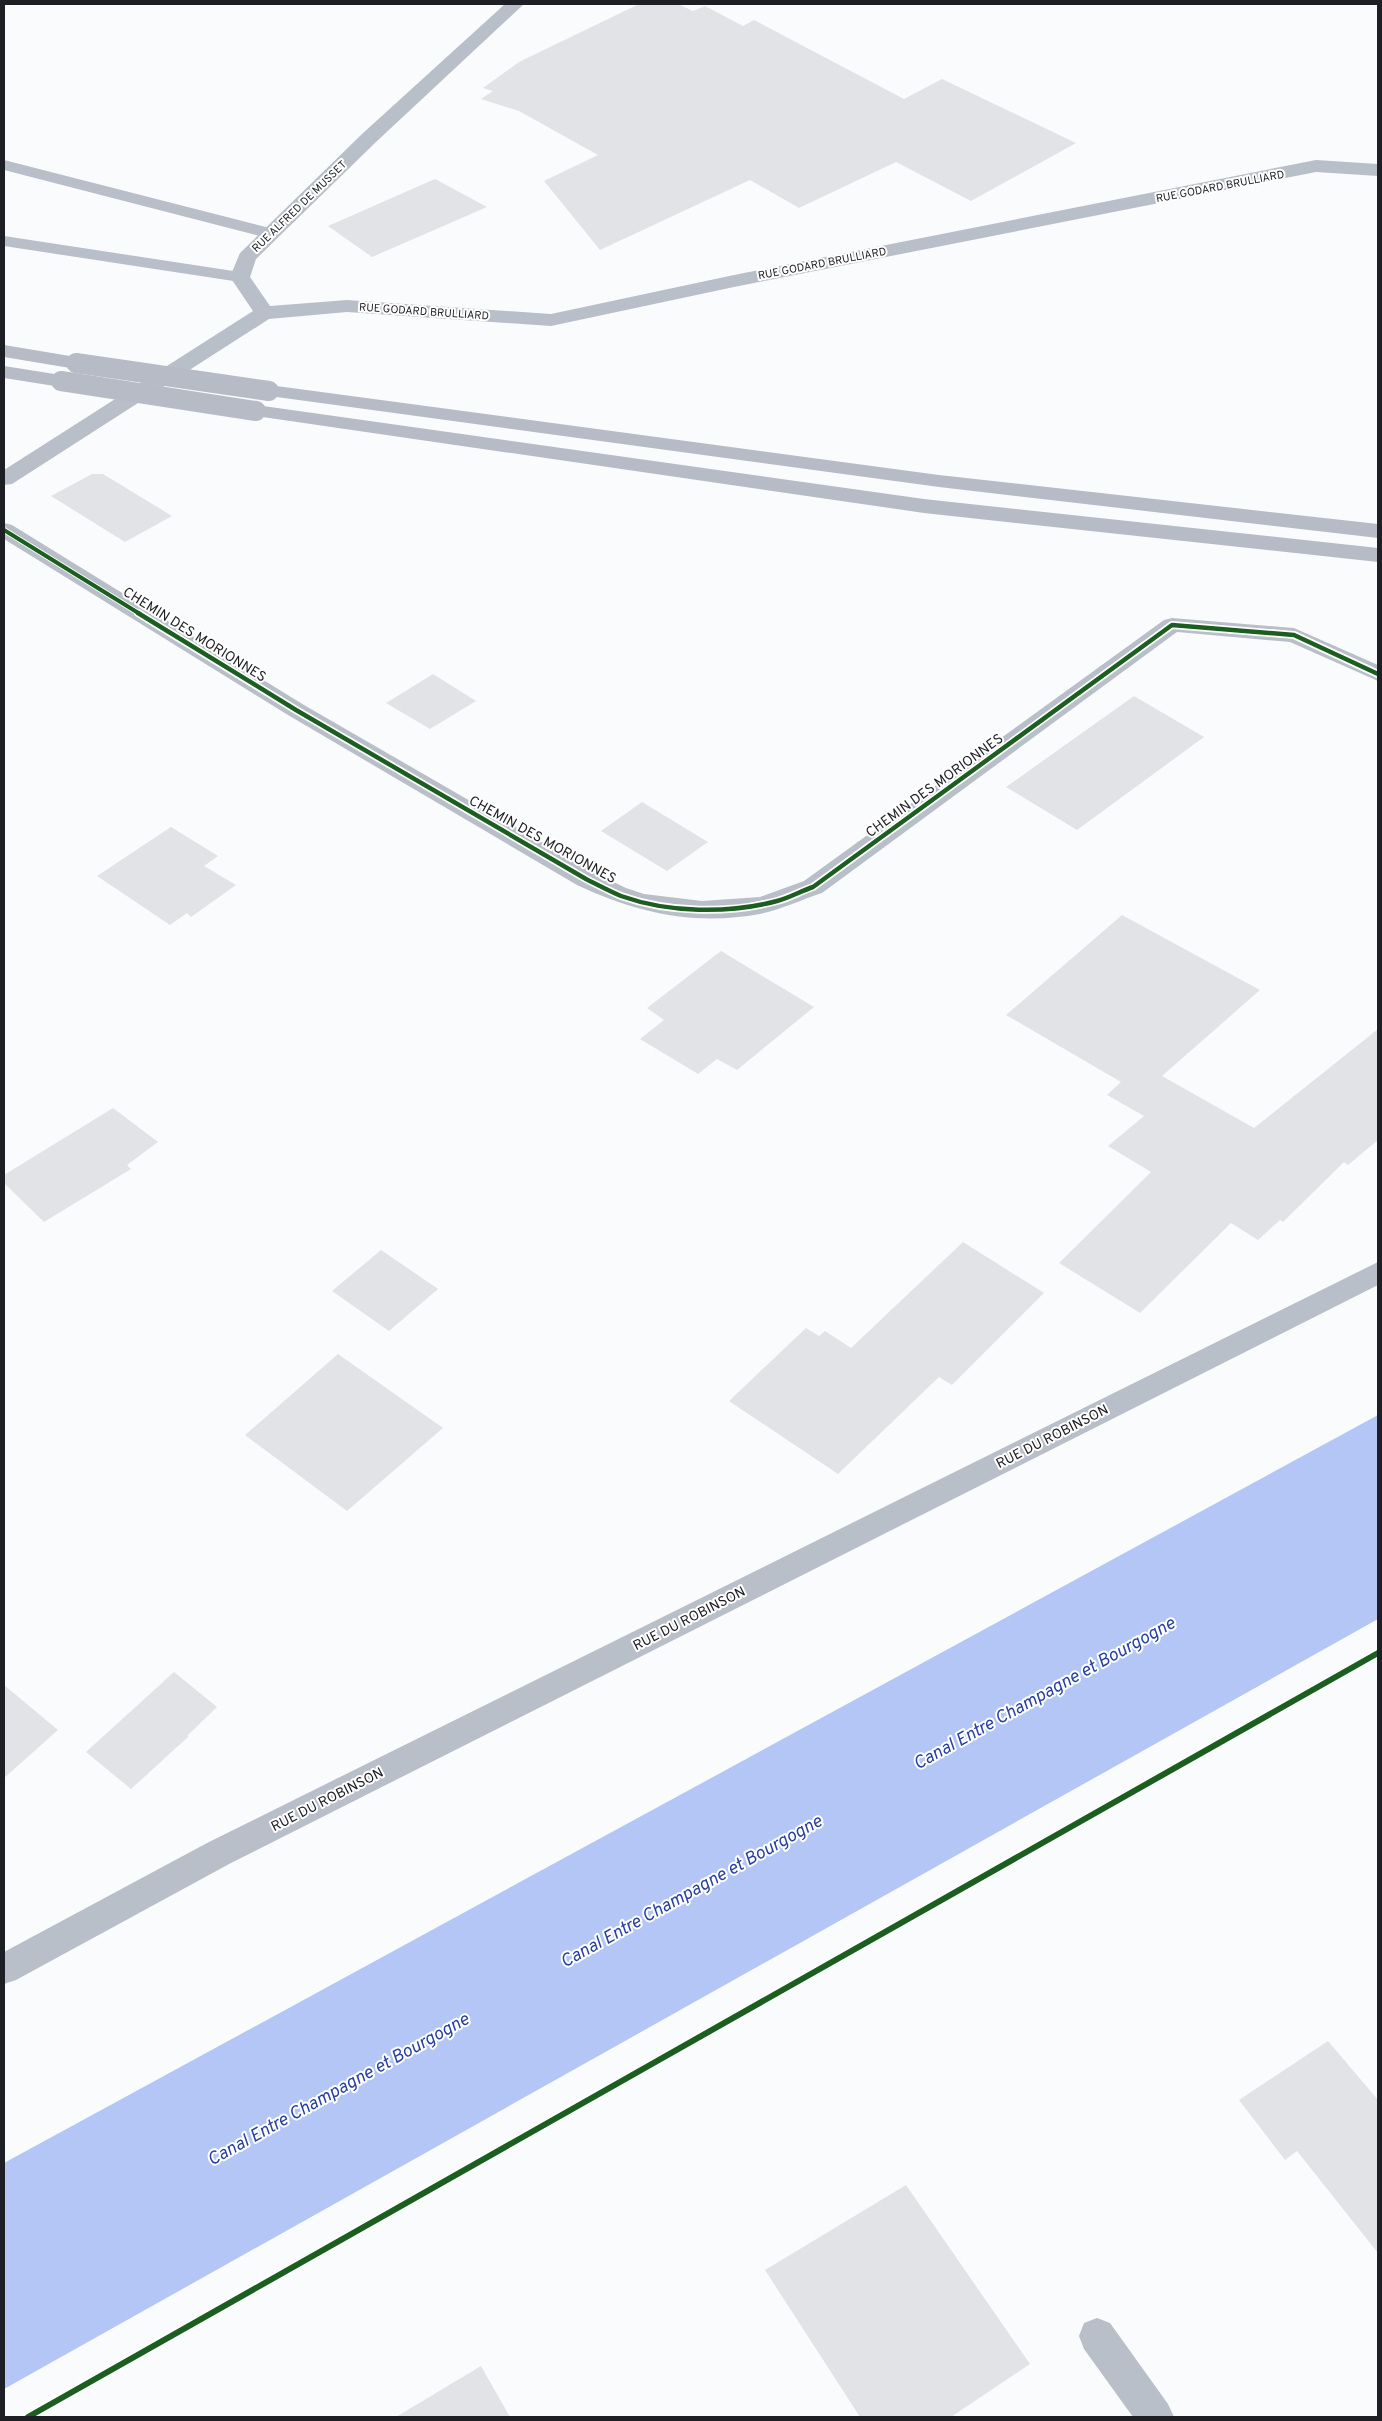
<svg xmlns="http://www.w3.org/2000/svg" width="1382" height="2421" font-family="Overpass,sans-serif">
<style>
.water{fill:#b3c6f6}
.building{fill:#e2e3e6}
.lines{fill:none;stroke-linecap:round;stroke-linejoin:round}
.lane{fill:#b9bfc8;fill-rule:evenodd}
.street{fill:#b9bfc8;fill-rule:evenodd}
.highway{fill:#b7bbc6;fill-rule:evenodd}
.highway-bridge{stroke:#b7bbc6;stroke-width:20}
.cycleway-far2-casing{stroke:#fff;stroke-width:6}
.cycleway-far1-casing{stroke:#fff;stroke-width:8}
.cycleway-casing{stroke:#fff;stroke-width:9}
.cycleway-far2{stroke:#1b5e20;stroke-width:4}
.cycleway-far1{stroke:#1b5e20;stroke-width:4.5}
.cycleway{stroke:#1b5e20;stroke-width:6}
.labels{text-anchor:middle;stroke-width:4;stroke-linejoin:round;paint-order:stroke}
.far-street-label{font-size:11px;fill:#1d1f25;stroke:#fff}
.street-label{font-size:14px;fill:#1d1f25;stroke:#fff}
.near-water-label{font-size:18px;font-style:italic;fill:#27409f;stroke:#fff}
</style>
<rect width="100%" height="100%" fill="#fafbfd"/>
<polygon class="water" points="1378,1415 1378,1619 4,2389 4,2163"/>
<g class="building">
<polygon points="639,4 678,4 693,11 705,6 743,26 754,20 904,99 942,79 1076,143 971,201 896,162 799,208 750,180 600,250 544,181 598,155 519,111 481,99 493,91 483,88 519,62"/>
<polygon points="435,179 487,207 372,257 328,226"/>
<polygon points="92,474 103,474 172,516 125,542 51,496"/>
<polygon points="433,674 476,701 430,729 386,703"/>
<polygon points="1134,696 1204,737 1077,830 1006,787"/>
<polygon points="642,802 708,842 667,871 601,831"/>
<polygon points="171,827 218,856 204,866 236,885 191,917 187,913 170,925 97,876"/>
<polygon points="1122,915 1260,990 1162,1076 1254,1128 1378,1029 1378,1140 1348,1165 1344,1162 1283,1222 1280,1220 1258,1240 1231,1223 1140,1313 1059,1263 1151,1172 1108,1146 1144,1116 1107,1095 1121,1082 1006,1015"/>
<polygon points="721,951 814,1007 737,1070 717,1059 698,1074 640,1039 664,1020 647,1008"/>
<polygon points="113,1108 158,1142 127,1165 131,1169 44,1222 4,1183 4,1175"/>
<polygon points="963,1242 1044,1293 952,1385 939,1377 838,1474 729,1401 806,1328 819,1336 825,1331 851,1348"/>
<polygon points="381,1250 438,1289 389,1331 332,1291"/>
<polygon points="338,1354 443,1428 347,1511 245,1435"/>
<polygon points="174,1672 217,1707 187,1736 189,1736 131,1789 86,1752"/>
<polygon points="4,1685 58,1730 4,1778"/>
<polygon points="1328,2041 1378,2100 1378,2253 1297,2151 1285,2160 1239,2100"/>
<polygon points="906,2185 1030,2364 951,2417 860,2417 765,2270"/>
<polygon points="481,2366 510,2417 396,2417"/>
</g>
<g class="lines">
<g class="lane">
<polygon points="4,160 277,230 280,234 277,238 271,239 4,170"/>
<polygon points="4,236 240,272 246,273 249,277 246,281 240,282 4,246"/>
</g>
<g class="street">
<polygon points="505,4 524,4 376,142 256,259 250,277 270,306 347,300 551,314 734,275 1316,160 1378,164 1378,176 1316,172 734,287 551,326 347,312 269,319 12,484 4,485 4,470 253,311 230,277 240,253 362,134"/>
<path d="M4 523 12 525 304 705 595 873 626 888 644 894 702 901 760 897 804 881 1164 620 1172 618 1294 628 1378 665V681L1290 642 1177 632 822 893C801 900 782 909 760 914 695 926 636 913 577 885L288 715 4 539Z"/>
<polygon points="1378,1262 1378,1285 231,1863 16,1980 4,1984 4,1952 207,1843"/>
<polygon points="1097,2318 1110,2323 1168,2404 1174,2417 1133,2417 1084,2349 1079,2336 1084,2323"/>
</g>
<g class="highway">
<polygon points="4,345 76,357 83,359 86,363 83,367 76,369 4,357"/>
<polygon points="4,366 61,375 68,377 71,381 68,385 61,387 4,378"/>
<polygon points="269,385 939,475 1378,524 1378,538 939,487 262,395 259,391 262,387"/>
<polygon points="256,405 924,499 1378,548 1378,562 924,513 249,415 246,411 249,407"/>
</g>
<g class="highway-bridge">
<polyline points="76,363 269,391"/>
<polyline points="61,381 256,411"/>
</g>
<g class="cycleway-far2-casing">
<polyline id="cycleway-far2" points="4,530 140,614"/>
</g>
<g class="cycleway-far1-casing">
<path id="cycleway-far1" d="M138 613 296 710 586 879C598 885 609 891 621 896 669 913 728 914 777 901 789 898 801 891 813 887L1172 625 1294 635 1378 674"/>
</g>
<g class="cycleway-casing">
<polyline id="cycleway" points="28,2417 1378,1653"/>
</g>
<use href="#cycleway-far2" class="cycleway-far2"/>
<use href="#cycleway-far1" class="cycleway-far1"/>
<use href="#cycleway" class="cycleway"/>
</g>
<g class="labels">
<g class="far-street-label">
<text transform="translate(1220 186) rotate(-11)" y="4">RUE GODARD BRULLIARD</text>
<text transform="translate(299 206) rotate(-44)" y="4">RUE ALFRED DE MUSSET</text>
<text transform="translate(822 263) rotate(-11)" y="4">RUE GODARD BRULLIARD</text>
<text transform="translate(424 311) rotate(4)" y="4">RUE GODARD BRULLIARD</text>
</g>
<g class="street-label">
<text transform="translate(195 634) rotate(32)" y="5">CHEMIN DES MORIONNES</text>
<text transform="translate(934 785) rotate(-36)" y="5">CHEMIN DES MORIONNES</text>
<text transform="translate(543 839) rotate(29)" y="5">CHEMIN DES MORIONNES</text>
<text transform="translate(1052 1436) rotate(-27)" y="5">RUE DU ROBINSON</text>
<text transform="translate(689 1618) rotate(-27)" y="5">RUE DU ROBINSON</text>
<text transform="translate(327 1799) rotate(-27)" y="5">RUE DU ROBINSON</text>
</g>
<g class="near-water-label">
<text transform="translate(1044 1693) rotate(-29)" y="6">Canal Entre Champagne et Bourgogne</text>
<text transform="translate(691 1891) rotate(-29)" y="6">Canal Entre Champagne et Bourgogne</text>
<text transform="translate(338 2089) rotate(-29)" y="6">Canal Entre Champagne et Bourgogne</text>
</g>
</g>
<rect width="1382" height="2421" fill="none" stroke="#1d1f25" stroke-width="10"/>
</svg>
